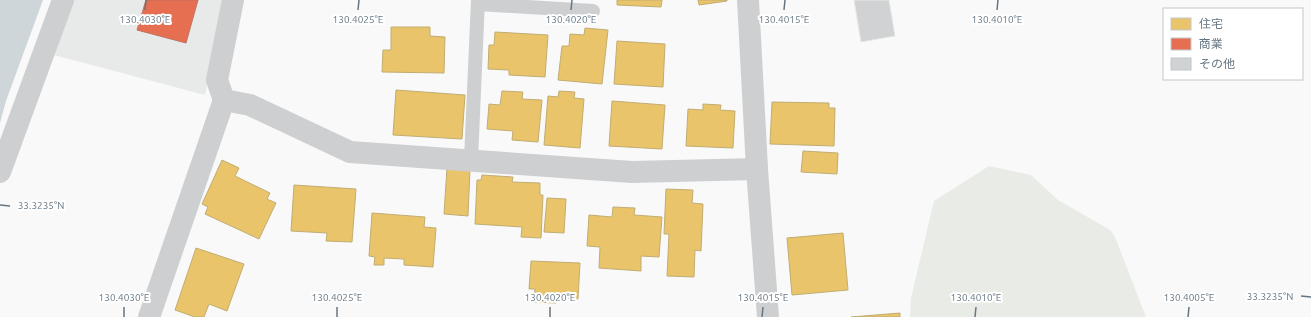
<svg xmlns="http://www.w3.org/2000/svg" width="1311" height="317" font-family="Ubuntu,'Noto Sans JP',sans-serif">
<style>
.built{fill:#e8e9e9}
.green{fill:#e8ebe6}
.water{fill:#ced6d9}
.homes{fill:#e9c46a;stroke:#c1ad72}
.shops{fill:#e76f51;stroke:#c07160}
.building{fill:#d0d2d3;stroke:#e8e8e8}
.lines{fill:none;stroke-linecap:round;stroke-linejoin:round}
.service{stroke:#cecfd0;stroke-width:14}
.minor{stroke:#cecfd0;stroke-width:22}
.ticks{fill:none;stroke:#657683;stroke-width:1.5}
.ticks-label{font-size:10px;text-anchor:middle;fill:#657683;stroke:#fff;stroke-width:4;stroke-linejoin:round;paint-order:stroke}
</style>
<rect width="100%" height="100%" fill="#f9f9f9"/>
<polygon class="built" points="71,0 227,0 205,95 50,54"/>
<polygon class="green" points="989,166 1031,175 1058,200 1110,230 1115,237 1146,317 910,317 911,298 934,201"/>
<polygon class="water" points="0,0 43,0 6,101 0,123"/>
<g class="homes">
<polygon points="617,0 662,0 661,7 617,5"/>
<polygon points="698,0 727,0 727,1 699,5"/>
<polygon points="391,27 430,27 430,36 445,37 444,73 382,72 383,50 391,50"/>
<polygon points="585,28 608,30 602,84 558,80 562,46 569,46 570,34 584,35"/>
<polygon points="495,32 548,35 545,77 509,75 509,70 488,69 489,45 494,45"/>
<polygon points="617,41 665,44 663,87 614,84"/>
<polygon points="396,90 465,95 462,139 393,135"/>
<polygon points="502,91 523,92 522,99 542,100 538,142 512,140 513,131 487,129 489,104 500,105"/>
<polygon points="559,91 575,92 574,98 584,99 580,148 544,145 548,96 558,97"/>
<polygon points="612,101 665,105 662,149 609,146"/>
<polygon points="772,102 829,103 829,108 835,108 834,146 770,144"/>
<polygon points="703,104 721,105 720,110 735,111 733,148 686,146 688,109 703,110"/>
<polygon points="803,151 838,153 837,174 801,172"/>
<polygon points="222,160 239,168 235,176 270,193 267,199 276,203 259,239 205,214 208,207 202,204"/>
<polygon points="447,168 470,169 468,216 444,214"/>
<polygon points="482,175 513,177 512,182 540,183 540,195 543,195 541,238 521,237 522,227 475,224 477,180 481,180"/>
<polygon points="294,185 356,189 352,242 326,241 327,233 291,231"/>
<polygon points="666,189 693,190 692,203 703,204 701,251 695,250 694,277 667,276 669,234 664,234"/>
<polygon points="547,198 566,199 564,233 544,232"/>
<polygon points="613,207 635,208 634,215 662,217 659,257 641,256 641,271 599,268 600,247 587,246 589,215 612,217"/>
<polygon points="372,213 425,217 424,227 436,228 433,267 404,265 404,259 384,258 384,265 374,265 375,257 369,256"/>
<polygon points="843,233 848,290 792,295 787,238"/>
<polygon points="196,248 244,264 227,311 209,304 204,317 195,317 175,310"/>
<polygon points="531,261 580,263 578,299 557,298 556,303 534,302 535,289 529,289"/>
<polygon points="900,313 900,317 851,317"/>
</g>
<polygon class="shops" points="146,0 198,0 186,43 137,30"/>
<polygon class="building" points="854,0 889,0 895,36 861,42"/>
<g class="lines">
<g class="service">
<polyline points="478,4 593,11"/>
<polyline points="471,160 478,0"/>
</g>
<g class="minor">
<polyline points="233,0 217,80 224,100 250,105 350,152 632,172 757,169"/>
<polyline points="748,0 757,169 768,317"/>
<polyline points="0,172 63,0"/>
<polyline points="149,317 224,100"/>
</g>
</g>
<path class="ticks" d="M145 10 146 0M358 10 359 0M571 10 572 0M784 10 785 0M997 10 998 0M0 205 10 206M1301 296 1311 297M124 317V307M337 317V307M550 317V307M762 317 763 307M975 317 976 307M1188 317 1189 307"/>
<g class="ticks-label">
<text x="145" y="23">130.4030°E</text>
<text x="358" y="23">130.4025°E</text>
<text x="571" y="23">130.4020°E</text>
<text x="784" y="23">130.4015°E</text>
<text x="997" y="23">130.4010°E</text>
<text x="41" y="209">33.3235°N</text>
<text x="1270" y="300">33.3235°N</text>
<text x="124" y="301">130.4030°E</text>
<text x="337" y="301">130.4025°E</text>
<text x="550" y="301">130.4020°E</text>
<text x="763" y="301">130.4015°E</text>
<text x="976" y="301">130.4010°E</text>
<text x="1189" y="301">130.4005°E</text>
</g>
<rect x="1163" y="8" width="140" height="72" fill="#ffffff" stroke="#c1c8cd"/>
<rect x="1171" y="18" width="20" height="12" fill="#e9c46a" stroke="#c1c8cd"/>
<text x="1199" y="28" font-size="12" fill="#657683">住宅</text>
<rect x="1171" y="38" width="20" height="12" fill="#e76f51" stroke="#c1c8cd"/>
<text x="1199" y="48" font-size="12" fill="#657683">商業</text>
<rect x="1171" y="58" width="20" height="12" fill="#d0d2d3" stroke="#c1c8cd"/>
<text x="1199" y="68" font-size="12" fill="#657683">その他</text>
</svg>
